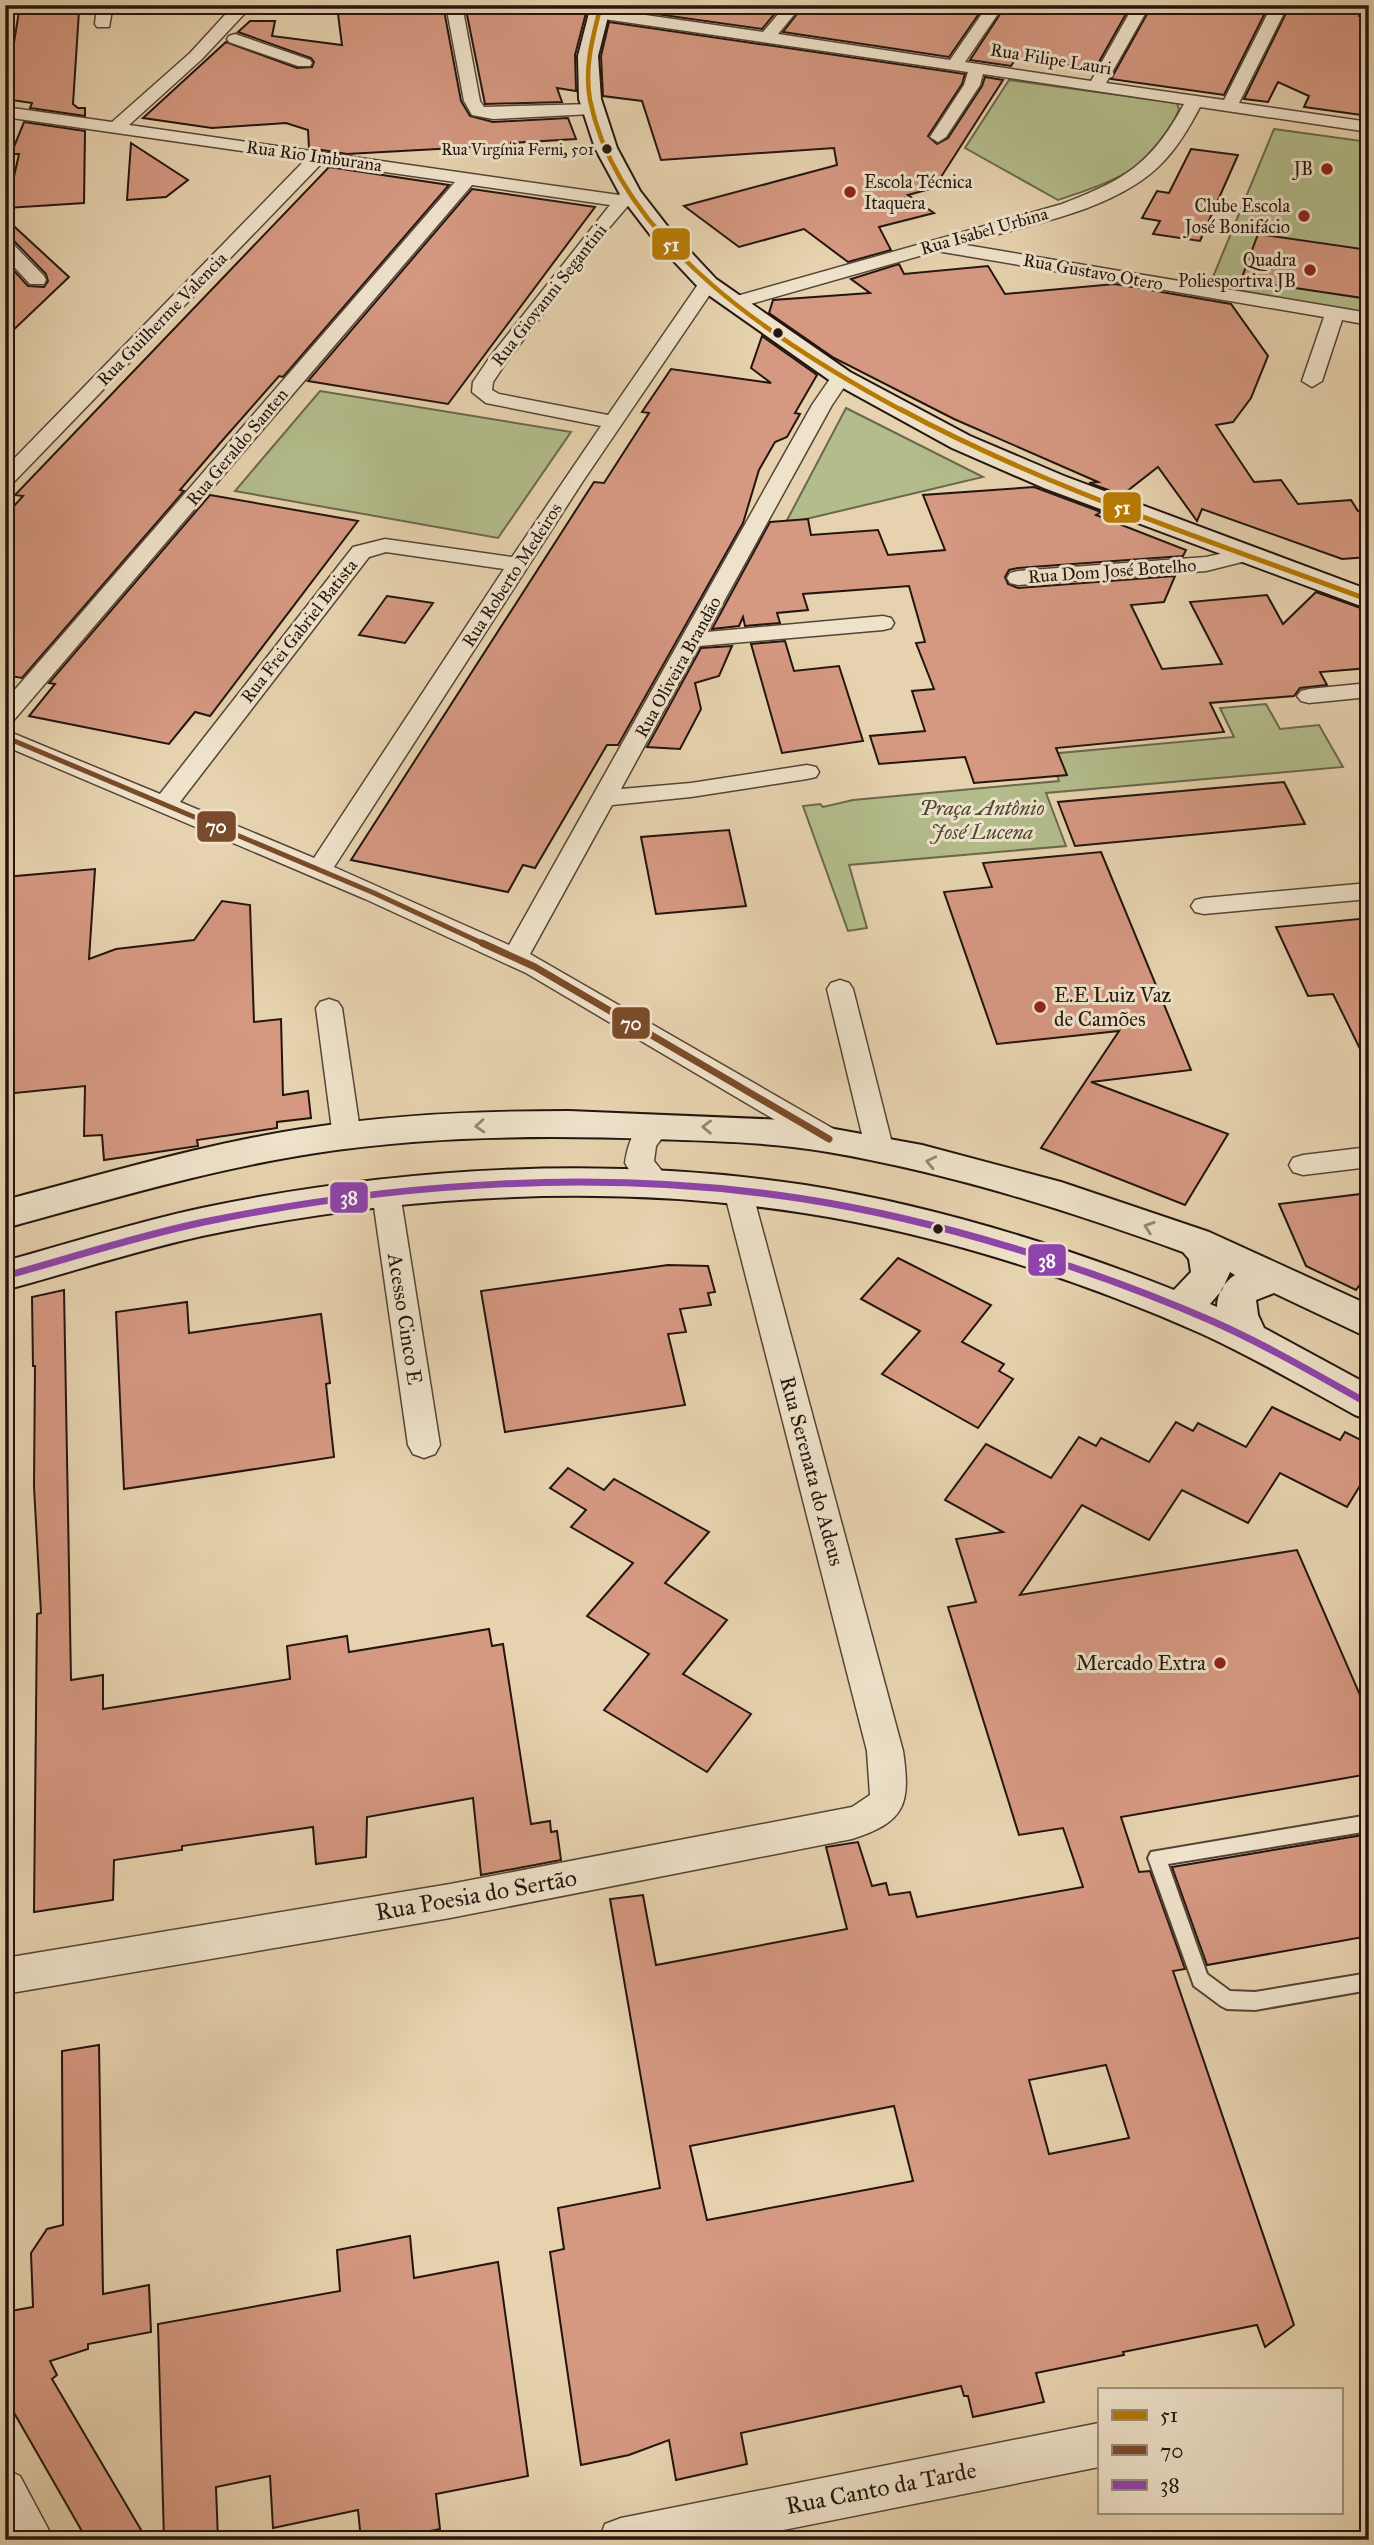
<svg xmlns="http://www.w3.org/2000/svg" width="1374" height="2545" font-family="'IM FELL Great Primer',serif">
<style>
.green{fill:#b3bc8b;stroke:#6b684d;stroke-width:2}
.building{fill:#d59881;stroke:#23150f;stroke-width:2;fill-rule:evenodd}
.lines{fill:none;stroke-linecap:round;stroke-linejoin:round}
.lane-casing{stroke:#544437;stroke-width:4}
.street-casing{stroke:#544437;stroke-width:3}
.secondary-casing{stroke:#23150f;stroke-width:4}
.lane{fill:#efe2ca;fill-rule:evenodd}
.street{fill:#efe2ca;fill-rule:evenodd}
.secondary{fill:#efe2ca;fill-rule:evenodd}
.bus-1-far1-casing{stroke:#efe2ca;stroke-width:8}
.bus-1-casing{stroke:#efe2ca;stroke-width:10}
.bus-2-far1-casing{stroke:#efe2ca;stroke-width:10}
.bus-2-casing{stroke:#efe2ca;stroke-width:12}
.bus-3-casing{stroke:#efe2ca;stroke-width:12}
.bus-1-far1{stroke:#b77a04;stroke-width:4.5}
.bus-1{stroke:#b77a04;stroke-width:5}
.bus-2-far1{stroke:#7a4b2a;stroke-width:5}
.bus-2{stroke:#7a4b2a;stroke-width:7}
.bus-3{stroke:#8e44ad;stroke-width:7}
.oneway{stroke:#938676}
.bus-dot{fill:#23150f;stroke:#efe2ca;stroke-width:2.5}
.poi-dot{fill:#8f2418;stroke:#efe2ca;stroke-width:2.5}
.labels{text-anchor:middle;stroke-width:6;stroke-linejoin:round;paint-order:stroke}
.far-bus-label{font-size:16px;fill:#23150f;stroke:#efe2ca;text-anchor:end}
.far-street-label{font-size:18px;fill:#23150f;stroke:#efe2ca}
.far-poi-label{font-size:18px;fill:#23150f;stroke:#efe2ca;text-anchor:end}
.park-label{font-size:21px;font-style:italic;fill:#4e4734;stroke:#efe2ca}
.poi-label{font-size:21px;fill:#23150f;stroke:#efe2ca;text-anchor:start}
.street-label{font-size:21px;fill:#23150f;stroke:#efe2ca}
.near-street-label{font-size:24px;fill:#23150f;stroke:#efe2ca}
.line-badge{stroke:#efe2ca;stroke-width:2.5}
.badge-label{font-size:19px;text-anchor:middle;font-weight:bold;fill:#fff}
</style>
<rect width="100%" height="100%" fill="#e6d2ae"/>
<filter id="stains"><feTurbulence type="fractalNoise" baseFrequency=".00286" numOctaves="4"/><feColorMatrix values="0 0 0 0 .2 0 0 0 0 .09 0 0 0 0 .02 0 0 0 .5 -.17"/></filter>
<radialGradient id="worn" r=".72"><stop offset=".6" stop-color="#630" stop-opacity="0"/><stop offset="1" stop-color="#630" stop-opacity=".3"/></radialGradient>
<g class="green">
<path d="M1009 80 1177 103 1179 110C1154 169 1115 181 1058 200L965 148Z"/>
<polygon points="1274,129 1369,142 1369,314 1208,289"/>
<polygon points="320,391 571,432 498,538 235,491"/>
<polygon points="846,408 983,477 785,524"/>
<polygon points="1266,704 1280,729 1319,725 1343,767 1046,793 1066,846 849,865 867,928 848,931 803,806 820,804 823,807 853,800 1059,781 1049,754 1234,737 1220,708"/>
</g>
<g class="building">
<polygon points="20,5 75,5 74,12 79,11 73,104 78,108 85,108 85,116 30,108 32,103 5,99"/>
<polygon points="430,5 443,5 461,101 470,116 493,122 568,118 576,139 511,143 511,145 347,154 309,148 308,130 286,123 212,128 143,118 226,42 297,68 312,67 314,62 311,58 238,32 250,21 275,21 272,36 342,45 338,14 431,9"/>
<polygon points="465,5 588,5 575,55 576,91 557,88 562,102 485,104"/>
<polygon points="613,5 782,5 762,29 613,8"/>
<polygon points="804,5 985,5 949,57 783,32"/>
<polygon points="1006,5 1131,5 1095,69 1016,58 1011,66 970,60"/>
<polygon points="1152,5 1269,5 1224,95 1111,79"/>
<polygon points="1290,5 1364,5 1359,16 1369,17 1369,46 1361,67 1369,68 1369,116 1304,107 1309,96 1278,82 1268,102 1244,99"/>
<polygon points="609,22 965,74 962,84 928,136 937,144 948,138 982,86 985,77 1003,80 934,188 908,195 934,213 879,227 891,250 848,262 804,229 739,247 684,206 837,165 834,148 661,160 642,101 603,96 601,56"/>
<polygon points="24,122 85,131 84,203 7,208 19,154 11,154"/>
<polygon points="131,143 188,180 166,197 127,200"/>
<polygon points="1191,149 1238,155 1200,241 1153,234 1160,221 1142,218 1157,191 1169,193"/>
<polygon points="329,167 449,185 283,377 279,376 221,442 180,490 184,491 22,678 5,675 5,516 23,496 15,495"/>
<polygon points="472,189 595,207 448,404 308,381"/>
<polygon points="5,218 69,277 5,338 5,261 28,286 44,287 48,281 46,274 13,240 5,238"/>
<polygon points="1258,234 1369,250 1369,299 1241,280"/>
<polygon points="899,264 904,274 988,266 1005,294 1115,284 1231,304 1268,356 1251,398 1233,422 1216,425 1254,482 1281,480 1298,504 1351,500 1358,511 1369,510 1369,557 1342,559 1202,509 1197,521 1158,467 1122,495 1089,483 1098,482 954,419 834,358 769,313 773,300 870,293 851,279"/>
<polygon points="762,336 817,375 795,413 800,414 787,437 775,442 759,470 743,523 618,745 607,745 535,868 523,865 508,892 351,860 594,482 604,483 649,413 642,412 671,369 771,383 751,368"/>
<polygon points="1034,487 1101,512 1096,515 1186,550 1183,556 1018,568 1009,570 1005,577 1008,584 1018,588 1175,576 1164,602 1131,605 1162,669 1222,664 1190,602 1267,595 1283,624 1316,592 1369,611 1369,668 1320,672 1327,685 1300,688 1294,696 1210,703 1224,732 1056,748 1067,775 974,783 965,757 879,764 870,736 925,731 912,691 934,689 916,643 925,642 909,586 803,594 808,610 777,613 780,623 745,626 743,617 739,626 712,629 770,522 808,519 811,535 878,530 888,555 945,550 923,495"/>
<polygon points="210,495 358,521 210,716 195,712 169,744 29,716 55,684 49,683"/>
<polygon points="387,596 433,603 405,643 359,635"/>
<polygon points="785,641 794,671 839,666 863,741 782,753 751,644"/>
<polygon points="732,646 719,676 695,683 701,709 680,749 647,747 701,648"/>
<polygon points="1284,782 1305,824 1075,846 1058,802"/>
<polygon points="729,830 746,906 656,914 641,837"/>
<polygon points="1101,852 1191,1070 1091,1082 1228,1134 1185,1205 1041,1148 1119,1031 997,1044 944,892 992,887 983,863"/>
<polygon points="95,869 89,959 116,949 194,940 222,901 250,905 254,1022 281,1019 283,1095 308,1091 311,1118 277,1122 277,1128 197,1140 198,1146 104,1160 102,1135 84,1136 85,1086 5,1094 5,877"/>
<polygon points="1369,918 1369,1067 1333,994 1308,996 1276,927"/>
<polygon points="1369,1193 1369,1272 1356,1290 1306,1266 1279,1204"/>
<polygon points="898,1258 991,1305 962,1342 1004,1364 999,1371 1013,1379 978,1428 882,1374 920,1331 861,1299"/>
<polygon points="668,1265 708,1266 715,1292 708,1293 711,1305 680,1309 686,1332 668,1334 685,1405 505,1432 481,1291"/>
<polygon points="64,1290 71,1680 103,1675 103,1709 290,1679 287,1646 347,1636 349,1652 489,1629 492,1646 503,1644 531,1824 550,1821 551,1832 557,1831 561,1860 481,1875 473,1798 367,1817 366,1857 316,1864 313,1827 182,1846 182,1850 114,1860 113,1900 34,1912 37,1614 41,1613 34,1487 35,1366 33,1366 32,1297"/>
<polygon points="187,1302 189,1333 321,1314 330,1383 326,1384 334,1457 124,1489 116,1312"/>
<path d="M1272 1407 1340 1440 1345 1432 1369 1444V1471L1347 1507 1280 1473 1248 1523 1182 1490 1149 1540 1082 1505 1020 1595 1297 1550 1363 1702 1369 1701V1774L1121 1817 1139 1872 1150 1871 1185 1969 1173 1971 1294 2325 1265 2347 1257 2325 1123 2352 1124 2355 1036 2373 1044 2402 973 2417 968 2396H964L961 2386 741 2433 747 2464 676 2480 669 2440 629 2455 581 2465 550 2252 564 2249 558 2208 660 2188 610 1899 643 1895 656 1965 847 1929 826 1847 858 1842 872 1886 886 1883 889 1895 910 1892 917 1917 1083 1887 1063 1828 1019 1835 948 1607 976 1602 956 1539 1003 1532 945 1500 986 1444 1051 1478 1079 1437 1096 1446 1101 1438 1149 1462 1176 1422 1193 1431 1198 1423 1246 1447ZM1106 2065 1129 2138 1049 2154 1029 2080ZM894 2106 913 2181 707 2220 690 2146Z"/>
<polygon points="568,1468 604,1490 614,1479 709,1532 665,1583 727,1620 683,1674 751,1714 707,1772 604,1710 649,1654 587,1616 633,1563 571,1527 586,1510 550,1488"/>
<polygon points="1369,1834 1369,1936 1207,1965 1172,1867"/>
<polygon points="99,2045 103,2294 149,2285 151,2332 88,2344 88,2349 50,2361 57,2375 52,2379 147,2540 87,2540 5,2397 5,2312 33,2307 31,2253 47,2229 63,2225 62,2051"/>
<polygon points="410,2236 414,2278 498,2262 528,2476 436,2494 440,2529 386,2540 361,2540 358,2510 273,2528 270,2476 216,2487 218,2540 164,2540 158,2324 340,2291 337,2250"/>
</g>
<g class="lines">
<g class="lane-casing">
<polygon id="lane" points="1369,1815 1369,1831 1168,1864 1207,1974 1230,1991 1255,1992 1369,1973 1369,1990 1255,2010 1227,2009 1221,2006 1194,1986 1148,1858 1151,1852"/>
</g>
<g class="street-casing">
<g id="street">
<polygon points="97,5 113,5 109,27 97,27 95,24"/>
<path d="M234 5H250L246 12 202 59 129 125 619 195 624 189 630 188 639 193 602 236 505 364 493 382 492 390 499 394 608 415 701 280 708 278 717 284 583 481 334 867 509 945 812 405 834 373H848L851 377 832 405 707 632 883 616 891 618 894 623 891 628 883 630 699 646 621 789 691 783 807 765 816 767 819 772 816 777 807 779 691 797 612 805 530 954 839 1132 843 1139 839 1146 829 1149 819 1146 526 973 365 899 5 746V730L160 794 353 547 385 539 512 557 601 426 486 403 472 392 473 382 490 357 610 205 472 185 13 721 5 723V701L455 182 322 163 12 484 5 486V468L305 160 5 117V107L112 122 190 53ZM386 552 504 569 314 858 180 802 369 557Z"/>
<polygon points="446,5 462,5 480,101 484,107 593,104 601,109 593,114 493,119 472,115 464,101"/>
<path d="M786 5H802L778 34 950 60 988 5H1004L965 62 1091 81 1134 5H1150L1106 83 1224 100 1272 5H1288L1239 103 1369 122V132L1200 107C1190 126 1179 145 1164 161 1118 211 1024 226 960 244L1369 313V325L1342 320 1322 381 1312 387 1302 381 1324 317 937 251 740 307H726L724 303 726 299 1062 204C1124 180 1151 165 1184 104L983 74 980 85 946 137 938 142 930 137 964 85 968 72 597 18 589 13 597 8 763 32Z"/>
<polygon points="235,34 310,60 312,63 310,66 298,66 229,42 227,39 229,36"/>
<polygon points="5,241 11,242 44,276 46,280 44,284 30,284 5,257"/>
<polygon points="1246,548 1254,549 1257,554 1254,559 1206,571 1018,585 1010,583 1007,578 1010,573 1018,571 1206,557"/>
<polygon points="1369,683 1369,697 1309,703 1301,701 1297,696 1301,691 1309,689"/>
<polygon points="1369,883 1369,899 1204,914 1195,912 1191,906 1195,900 1204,898"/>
<polygon points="840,980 849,983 853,989 894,1151 890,1158 880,1161 870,1158 866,1151 827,989 831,983"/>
<polygon points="329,999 338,1002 342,1008 361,1137 357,1144 347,1147 337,1144 333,1137 316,1008 320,1002"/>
<path d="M657 1116 667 1119 671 1126 656 1146 654 1161 673 1185 669 1192C648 1199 635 1180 625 1163 628 1142 635 1122 657 1116Z"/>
<polygon points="1369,1147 1369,1167 1303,1175 1293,1172 1289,1165 1293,1158 1303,1155"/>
<path d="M738 1180 748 1184 752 1191 903 1751C911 1805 905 1822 852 1839L450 1918 5 1994V1958L450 1884 852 1807 870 1795 867 1751 724 1191 728 1184Z"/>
<polygon points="386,1182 396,1186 400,1193 440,1445 435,1454 424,1458 413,1454 408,1445 372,1193 376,1186"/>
<polygon points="1099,2423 1099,2467 733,2540 599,2540 605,2524 621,2518"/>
<polygon points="5,2469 20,2476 54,2540 8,2540 5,2535"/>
</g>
</g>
<g class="secondary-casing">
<g id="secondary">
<polygon points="591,5 611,5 598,56 601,99 617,148 640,191 671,231 716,279 850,372 970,436 1064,476 1369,590 1369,609 1044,488 952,448 832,382 700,289 655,241 622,198 595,148 579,99 578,56"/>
<path d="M569 1111 785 1120 922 1145 1061 1182 1209 1232 1369 1305V1338L1274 1293 1256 1300 1258 1315 1264 1328 1369 1385V1420L1355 1415C1304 1387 1253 1357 1200 1333 1079 1279 935 1233 804 1213 605 1182 397 1195 202 1236 135 1251 71 1272 5 1290V1261C71 1243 136 1222 202 1208 398 1167 607 1155 805 1185 930 1205 1057 1244 1174 1290L1191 1272 1189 1259 1183 1252C1067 1210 950 1173 828 1152 771 1142 712 1141 654 1139 541 1135 428 1136 316 1153 211 1169 108 1200 5 1228V1200C108 1173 210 1142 315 1127 399 1114 484 1111 569 1111ZM1230 1272 1235 1275C1224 1282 1217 1294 1217 1307L1210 1304 1222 1290Z"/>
</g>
</g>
<use href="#lane" class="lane"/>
<use href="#street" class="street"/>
<use href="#secondary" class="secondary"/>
<g class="bus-1-far1-casing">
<path id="bus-1-far1" d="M601 5C593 36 584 67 590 100 619 244 783 346 903 411"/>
</g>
<g class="bus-1-casing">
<path id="bus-1" d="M900 409C1048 489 1211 541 1369 600"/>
</g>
<g class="bus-2-far1-casing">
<polyline id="bus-2-far1" points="5,737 374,893 486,945"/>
</g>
<g class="bus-2-casing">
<polyline id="bus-2" points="482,943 535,967 829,1139"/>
</g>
<g class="bus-3-casing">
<path id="bus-3" d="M5 1276C71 1258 137 1236 204 1222 399 1182 606 1168 804 1199 938 1220 1088 1267 1212 1321 1266 1345 1317 1375 1369 1404"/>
</g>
<use href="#bus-1-far1" class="bus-1-far1"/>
<use href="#bus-1" class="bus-1"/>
<use href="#bus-2-far1" class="bus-2-far1"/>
<use href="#bus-2" class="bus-2"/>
<use href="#bus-3" class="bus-3"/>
</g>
<defs><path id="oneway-chevron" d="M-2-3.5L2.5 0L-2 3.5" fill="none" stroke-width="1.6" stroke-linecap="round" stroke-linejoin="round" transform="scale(1.75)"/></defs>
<g class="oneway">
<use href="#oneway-chevron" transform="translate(480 1126) rotate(176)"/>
<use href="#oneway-chevron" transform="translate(707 1127) rotate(-179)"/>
<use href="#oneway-chevron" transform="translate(931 1162) rotate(-167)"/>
<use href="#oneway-chevron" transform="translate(1149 1227) rotate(-161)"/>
</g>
<g class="bus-dot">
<circle cx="607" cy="149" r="6"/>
<circle cx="778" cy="333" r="6"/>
<circle cx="938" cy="1229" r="6"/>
</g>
<g class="poi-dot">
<circle cx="1327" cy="169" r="7"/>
<circle cx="850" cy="192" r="7"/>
<circle cx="1304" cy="216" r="7"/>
<circle cx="1310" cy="270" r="7"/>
<circle cx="1040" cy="1007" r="7"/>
<circle cx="1220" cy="1663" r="7"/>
</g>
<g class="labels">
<g class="far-bus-label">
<text x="594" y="155">Rua Virgínia Ferni, 501</text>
</g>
<g class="far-street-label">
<text transform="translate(1051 59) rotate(9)" y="6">Rua Filipe Lauri</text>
<text transform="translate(314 156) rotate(8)" y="6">Rua Rio Imburana</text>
<text transform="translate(984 231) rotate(-16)" y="6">Rua Isabel Urbina</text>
<text transform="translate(1093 272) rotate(10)" y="6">Rua Gustavo Otero</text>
<text transform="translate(549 295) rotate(-52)" y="6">Rua Giovanni Segantini</text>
<text transform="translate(162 319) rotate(-46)" y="6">Rua Guilherme Valencia</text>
<text transform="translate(237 447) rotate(-50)" y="6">Rua Geraldo Santen</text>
<text transform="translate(1112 571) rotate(-4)" y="6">Rua Dom José Botelho</text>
<text transform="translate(512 575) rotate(-57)" y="6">Rua Roberto Medeiros</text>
<text transform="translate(299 631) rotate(-52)" y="6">Rua Frei Gabriel Batista</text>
<text transform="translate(678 667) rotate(-61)" y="6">Rua Oliveira Brandão</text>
</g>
<g class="far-poi-label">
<text x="1313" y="175">JB</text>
<text x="864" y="188" text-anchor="start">Escola Técnica<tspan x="864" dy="21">Itaquera</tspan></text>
<text x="1290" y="212">Clube Escola<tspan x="1290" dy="21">José Bonifácio</tspan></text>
<text x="1296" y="266">Quadra<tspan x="1296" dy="21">Poliesportiva JB</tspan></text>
</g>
<g class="park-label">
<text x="982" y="815">Praça Antônio<tspan x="982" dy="24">José Lucena</tspan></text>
</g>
<g class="poi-label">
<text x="1054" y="1002">E.E Luiz Vaz<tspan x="1054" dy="24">de Camões</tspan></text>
<text x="1206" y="1670" text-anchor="end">Mercado Extra</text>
</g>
<g class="street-label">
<text transform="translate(405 1319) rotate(81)" y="7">Acesso Cinco E</text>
<text transform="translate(812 1471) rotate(75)" y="7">Rua Serenata do Adeus</text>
</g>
<g class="near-street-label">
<text transform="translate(476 1895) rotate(-10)" y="8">Rua Poesia do Sertão</text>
<text transform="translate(881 2488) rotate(-11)" y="8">Rua Canto da Tarde</text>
</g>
</g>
<g class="line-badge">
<rect x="651" y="227" width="40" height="34" rx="7" fill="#b77a04"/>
<rect x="1102" y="491" width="40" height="33" rx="7" fill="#b77a04"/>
<rect x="196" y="810" width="41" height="33" rx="7" fill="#7a4b2a"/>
<rect x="611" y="1006" width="40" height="34" rx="7" fill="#7a4b2a"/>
<rect x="329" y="1181" width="40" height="33" rx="7" fill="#8e44ad"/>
<rect x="1027" y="1243" width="40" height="34" rx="7" fill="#8e44ad"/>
</g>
<g class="badge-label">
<text x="671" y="251">51</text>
<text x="1122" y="514">51</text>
<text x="216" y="833">70</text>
<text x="631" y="1030">70</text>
<text x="349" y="1204">38</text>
<text x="1047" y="1267">38</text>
</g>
<rect width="1374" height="2545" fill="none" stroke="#e6d2ae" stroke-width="28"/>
<rect x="7" y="7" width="1360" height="2531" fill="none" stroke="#23150f" stroke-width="3.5"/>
<rect x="14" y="14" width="1346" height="2517" fill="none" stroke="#23150f" stroke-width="2"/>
<rect x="1098" y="2388" width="245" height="126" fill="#efe2ca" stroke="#9d907f" stroke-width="2"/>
<rect x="1112" y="2410" width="35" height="10" fill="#b77a04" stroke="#9d907f" stroke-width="2"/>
<text x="1160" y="2422" font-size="21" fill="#23150f">51</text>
<rect x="1112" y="2445" width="35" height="10" fill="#7a4b2a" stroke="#9d907f" stroke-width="2"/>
<text x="1160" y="2458" font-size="21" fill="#23150f">70</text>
<rect x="1112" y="2480" width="35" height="10" fill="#8e44ad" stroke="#9d907f" stroke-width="2"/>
<text x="1160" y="2492" font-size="21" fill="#23150f">38</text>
<rect width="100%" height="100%" filter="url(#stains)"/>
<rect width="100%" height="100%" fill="url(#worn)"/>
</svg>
